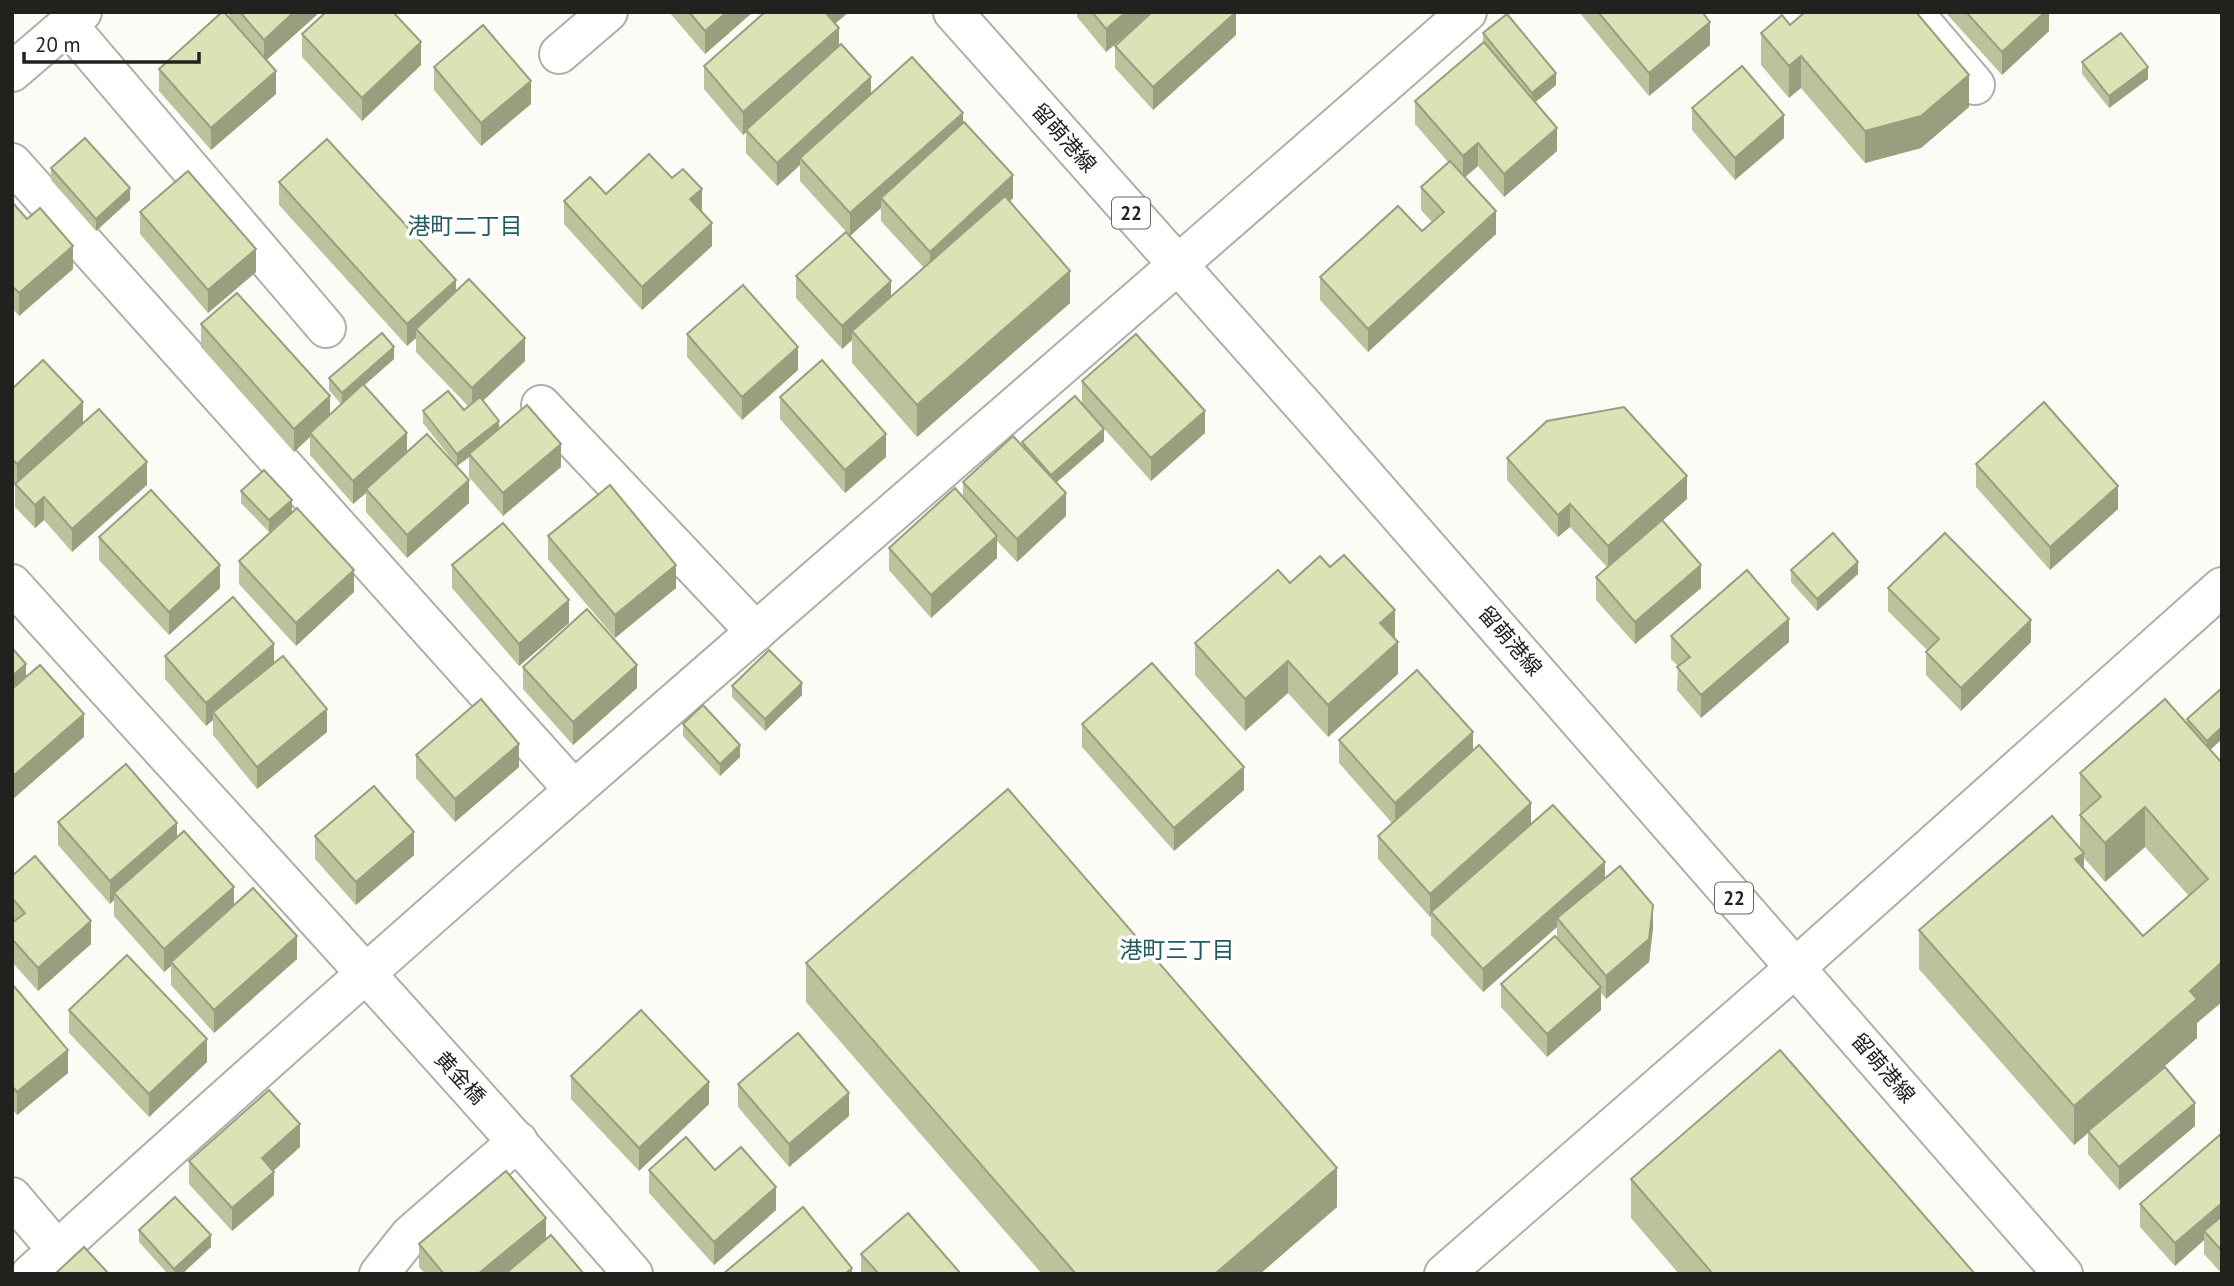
<svg xmlns="http://www.w3.org/2000/svg" width="2234" height="1286" font-family="'PT Sans','Noto Sans JP',sans-serif">
<style>
.lines{fill:none;stroke-linecap:round;stroke-linejoin:round}
.minor-casing{stroke:#afaea8;stroke-width:42}
.major-casing{stroke:#afaea8;stroke-width:42}
.minor{stroke:#fff;stroke-width:38}
.major{stroke:#fff;stroke-width:38}
.wall{fill:#bbc39c;fill-rule:evenodd}
.shaded-wall{fill:#989f7f}
.building{fill:#d9e3b5;stroke:#989f7f;stroke-width:2}
.labels{text-anchor:middle;stroke-width:7;stroke-linejoin:round;paint-order:stroke}
.shield{fill:#fff;stroke:#646462;stroke-width:2}
.shield-label{font-size:19px;font-weight:bold;fill:#21211e}
.street-label{font-size:21px;fill:#21211e;stroke:#fff}
.neighbourhood-label{font-size:23px;fill:#205b5f;stroke:#fff}
</style>
<rect width="100%" height="100%" fill="#fdfbf5"/>
<g class="lines">
<g class="minor-casing">
<g id="minor">
<polyline points="1913,12 1975,85"/>
<polyline points="68,25 326,328"/>
<polyline points="559,54 608,12"/>
<polyline points="12,72 82,12"/>
<polyline points="12,163 574,790"/>
<polyline points="541,405 756,632"/>
<path d="M12 584C219 814 430 1040 633 1274"/>
<polyline points="12,1197 57,1250"/>
<path d="M31 1274C502 845 988 433 1467 12"/>
<polyline points="379,1274 410,1235 518,1141"/>
<polyline points="1444,1274 1795,968 2222,587"/>
</g>
</g>
<g class="major-casing">
<polyline id="major" points="953,12 1310,413 2063,1274"/>
</g>
<use href="#minor" class="minor"/>
<use href="#major" class="major"/>
</g>
<g class="wall">
<polygon points="229,12 320,12 267,60 276,94 211,150 159,91 159,69 229,17"/>
<polygon points="669,12 753,12 705,54"/>
<polygon points="1077,12 1236,12 1236,35 1153,110 1115,68 1115,46 1142,21 1106,52 1077,17"/>
<polygon points="1579,12 1702,12 1710,45 1649,96"/>
<polygon points="1945,12 2049,12 2049,31 2002,75"/>
<polygon points="835,24 839,45 871,94 963,123 1013,198 1010,202 1070,303 917,437 852,363 852,340 842,349 796,298 796,276 891,296 924,268 881,221 881,208 850,236 800,181 800,165 777,186 746,153 746,132 743,135 704,89 704,66"/>
<polygon points="1790,25 1969,107 1921,148 1865,163 1801,88 1789,98 1761,65 1761,33"/>
<polygon points="1483,33 1556,85 1535,102 1557,151 1504,197 1478,166 1465,177 1496,234 1368,352 1320,300 1320,277 1422,231 1432,222 1421,210 1421,187 1448,162 1415,124 1415,101 1483,43"/>
<polygon points="302,34 421,65 362,121 302,57"/>
<polygon points="2082,62 2148,79 2109,108 2082,74"/>
<polygon points="434,67 531,104 481,146 434,90"/>
<polygon points="1692,108 1784,138 1735,180 1692,130"/>
<polygon points="51,168 130,200 96,231 51,180"/>
<polygon points="279,182 456,292 525,361 483,401 499,428 561,467 503,516 469,477 469,457 457,466 423,423 423,411 464,410 468,406 416,352 416,338 407,346 279,205"/>
<polygon points="606,194 702,212 712,246 642,310 564,224 564,201"/>
<polygon points="12,202 73,269 19,316 12,308"/>
<polygon points="140,212 256,272 208,313 140,234"/>
<polygon points="201,324 330,414 341,404 329,390 329,378 394,359 364,385 407,452 469,503 407,558 366,512 366,493 353,504 310,455 310,437 294,452 201,347"/>
<polygon points="687,334 798,370 742,420 687,357"/>
<polygon points="1082,381 1205,433 1151,481 1082,404"/>
<polygon points="12,389 83,423 147,485 72,552 44,520 35,528 15,507 15,485 12,482"/>
<polygon points="780,397 886,457 845,493 780,419"/>
<polygon points="1104,441 1056,483 1066,516 1017,562 997,541 997,558 931,618 889,570 889,548 963,497 963,482 1022,446 1022,442"/>
<polygon points="1507,458 1687,499 1663,520 1701,588 1635,644 1596,600 1596,577 1607,567 1570,527 1558,537 1507,480"/>
<polygon points="1976,464 2118,509 2050,570 1976,487"/>
<polygon points="241,491 292,512 269,532 241,503"/>
<polygon points="548,536 676,588 615,638 548,559"/>
<polygon points="99,537 220,588 169,635 99,560"/>
<polygon points="239,561 354,592 296,646 239,584"/>
<polygon points="452,565 569,623 519,666 452,588"/>
<polygon points="1791,570 1858,574 1817,611 1791,582"/>
<polygon points="1290,583 1395,638 1398,674 1328,737 1288,693 1245,731 1195,675 1195,643"/>
<polygon points="1888,588 2031,642 1961,711 1926,675 1926,652 1928,651 1888,611"/>
<polygon points="1671,636 1789,642 1701,718 1677,690 1678,666 1671,659"/>
<polygon points="165,656 274,663 327,732 257,789 213,735 213,720 206,726 165,679"/>
<polygon points="523,667 637,688 573,745 523,689"/>
<polygon points="732,686 802,695 765,731 732,697"/>
<path d="M2222 688V739L2210 750 2222 763 2197 1023V1038L2131 1095 2195 1126 2119 1190 2088 1154V1133L2074 1145 1919 969V930L2080 848V815L2081 814 2080 812V773L2187 723V719ZM2145 847 2189 896 2143 936 2084 869V858L2105 882Z"/>
<polygon points="683,724 740,757 720,776 683,736"/>
<polygon points="1082,724 1244,790 1174,851 1082,747"/>
<polygon points="1339,740 1473,750 1531,824 1605,878 1653,928 1649,962 1606,999 1601,993 1601,1010 1547,1057 1501,1007 1501,984 1557,938 1557,927 1483,992 1431,935 1431,916 1430,917 1378,859 1378,836 1392,823 1339,763"/>
<polygon points="416,755 519,767 455,822 416,778"/>
<polygon points="58,822 177,836 234,906 297,959 214,1033 171,985 171,966 164,972 114,916 114,900 110,904 58,845"/>
<polygon points="315,836 414,855 356,905 315,859"/>
<polygon points="12,876 91,944 38,991 12,962 12,923 13,922 12,921"/>
<polygon points="806,963 1337,1207 1260,1274 1042,1274 806,1002"/>
<polygon points="12,984 68,1073 17,1115 12,1109"/>
<polygon points="69,1010 207,1062 149,1117 69,1033"/>
<polygon points="571,1076 709,1104 639,1171 571,1099"/>
<polygon points="738,1084 849,1116 789,1167 738,1107"/>
<polygon points="2222,1133 2222,1274 2204,1254 2204,1240 2175,1266 2140,1227 2140,1204"/>
<polygon points="300,1147 273,1171 274,1195 232,1231 189,1184 189,1161"/>
<polygon points="649,1170 776,1210 714,1265 649,1193"/>
<polygon points="1631,1179 1975,1274 1679,1274 1631,1218"/>
<polygon points="139,1230 211,1247 182,1274 168,1274 139,1242"/>
<polygon points="546,1239 584,1274 425,1274 419,1267 419,1244"/>
<polygon points="861,1254 961,1274 861,1274"/>
</g>
<g class="shaded-wall">
<polygon points="294,12 320,12 264,62 264,40"/>
<polygon points="727,12 753,12 705,54 705,31"/>
<polygon points="824,12 849,12 824,33"/>
<polygon points="1126,12 1153,12 1106,52 1106,29"/>
<polygon points="1236,12 1236,35 1153,110 1153,87"/>
<polygon points="2045,12 2049,12 2049,31 2002,75 2002,52"/>
<polygon points="1710,22 1710,45 1649,96 1649,73"/>
<polygon points="839,28 839,51 746,130 746,132 743,135 743,112"/>
<polygon points="421,42 421,65 362,121 362,98"/>
<polygon points="1801,56 1801,88 1789,98 1789,66"/>
<polygon points="2148,67 2148,79 2109,108 2109,96"/>
<polygon points="276,71 276,94 211,150 211,128"/>
<polygon points="1556,73 1556,85 1532,105 1532,93"/>
<polygon points="1969,75 1969,107 1921,148 1865,163 1865,131"/>
<polygon points="871,77 871,100 800,158 800,165 777,186 777,163"/>
<polygon points="531,81 531,104 481,146 481,123"/>
<polygon points="963,113 963,135 881,198 881,208 850,236 850,213"/>
<polygon points="1784,115 1784,138 1735,180 1735,158"/>
<polygon points="1557,128 1557,151 1504,197 1504,174"/>
<polygon points="1478,143 1478,166 1463,179 1463,156"/>
<polygon points="1013,175 1013,198 930,275 930,252"/>
<polygon points="130,188 130,200 96,231 96,219"/>
<polygon points="702,189 702,212 690,199"/>
<polygon points="1496,211 1496,234 1368,352 1368,329"/>
<polygon points="712,223 712,246 642,310 642,287"/>
<polygon points="73,246 73,269 19,316 19,293"/>
<polygon points="256,249 256,272 208,313 208,290"/>
<polygon points="1070,271 1070,303 917,437 917,405"/>
<polygon points="456,280 456,303 416,329 416,338 407,346 407,324"/>
<polygon points="891,281 891,304 852,331 852,340 842,349 842,326"/>
<polygon points="525,338 525,361 472,411 472,388"/>
<polygon points="394,347 394,359 342,405 342,393"/>
<polygon points="798,347 798,370 742,420 742,397"/>
<polygon points="330,396 330,419 310,433 310,437 294,452 294,429"/>
<polygon points="83,402 83,425 17,487 17,464"/>
<polygon points="1205,411 1205,433 1151,481 1151,458"/>
<polygon points="499,421 499,433 469,454 469,457 457,466 457,454"/>
<polygon points="1104,429 1104,441 1051,487 1051,475"/>
<polygon points="407,433 407,456 366,489 366,493 353,504 353,481"/>
<polygon points="886,434 886,457 845,493 845,470"/>
<polygon points="561,444 561,467 503,516 503,493"/>
<polygon points="147,462 147,485 72,552 72,529"/>
<polygon points="1687,476 1687,499 1608,569 1608,546"/>
<polygon points="469,480 469,503 407,558 407,535"/>
<polygon points="2118,486 2118,509 2050,570 2050,547"/>
<polygon points="1066,493 1066,516 1017,562 1017,539"/>
<polygon points="44,497 44,520 35,528 35,505"/>
<polygon points="292,500 292,512 269,532 269,520"/>
<polygon points="1570,504 1570,527 1558,537 1558,515"/>
<polygon points="997,536 997,558 931,618 931,595"/>
<polygon points="1858,562 1858,574 1817,611 1817,599"/>
<polygon points="220,565 220,588 169,635 169,612"/>
<polygon points="676,565 676,588 615,638 615,615"/>
<polygon points="1701,565 1701,588 1635,644 1635,622"/>
<polygon points="354,570 354,592 296,646 296,623"/>
<polygon points="569,600 569,623 519,666 519,644"/>
<polygon points="1395,610 1395,642 1380,623"/>
<polygon points="1789,619 1789,642 1701,718 1701,695"/>
<polygon points="2031,620 2031,642 1961,711 1961,688"/>
<polygon points="1398,642 1398,674 1328,737 1328,705"/>
<polygon points="274,644 274,667 213,712 213,720 206,726 206,703"/>
<polygon points="1288,661 1288,693 1245,731 1245,699"/>
<polygon points="26,664 26,687 12,699 12,676"/>
<polygon points="637,665 637,688 573,745 573,722"/>
<polygon points="802,683 802,695 765,731 765,719"/>
<polygon points="327,709 327,732 257,789 257,767"/>
<polygon points="84,714 84,737 12,800 12,777"/>
<polygon points="2222,727 2222,739 2207,753 2207,741"/>
<polygon points="1473,732 1473,755 1395,826 1395,803"/>
<polygon points="519,744 519,767 455,822 455,799"/>
<polygon points="740,745 740,757 720,776 720,764"/>
<polygon points="1244,767 1244,790 1174,851 1174,828"/>
<polygon points="1531,803 1531,826 1431,912 1431,916 1430,917 1430,894"/>
<polygon points="2145,807 2145,847 2105,882 2105,843"/>
<polygon points="177,823 177,846 114,893 114,900 110,904 110,881"/>
<polygon points="414,832 414,855 356,905 356,882"/>
<polygon points="2084,853 2084,892 2075,859"/>
<polygon points="1605,862 1605,885 1557,918 1557,927 1483,992 1483,969"/>
<polygon points="234,887 234,910 171,962 171,966 164,972 164,949"/>
<polygon points="1653,905 1653,928 1649,962 1606,999 1606,976"/>
<polygon points="91,921 91,944 38,991 38,968"/>
<polygon points="297,936 297,959 214,1033 214,1010"/>
<polygon points="2222,962 2222,1002 2197,1023 2197,1038 2074,1145 2074,1106 2190,991"/>
<polygon points="1601,987 1601,1010 1547,1057 1547,1034"/>
<polygon points="207,1039 207,1062 149,1117 149,1094"/>
<polygon points="68,1050 68,1073 17,1115 17,1092"/>
<polygon points="709,1082 709,1104 639,1171 639,1148"/>
<polygon points="849,1093 849,1116 789,1167 789,1144"/>
<polygon points="2195,1103 2195,1126 2119,1190 2119,1167"/>
<polygon points="300,1124 300,1147 262,1181 262,1158"/>
<polygon points="1337,1168 1337,1207 1260,1274 1215,1274"/>
<polygon points="274,1172 274,1195 232,1231 232,1208"/>
<polygon points="776,1187 776,1210 714,1265 714,1242"/>
<polygon points="2222,1203 2222,1225 2204,1231 2204,1240 2175,1266 2175,1243"/>
<polygon points="546,1218 546,1241 506,1274 478,1274"/>
<polygon points="211,1235 211,1247 182,1274 174,1274 174,1269"/>
<polygon points="852,1268 852,1274 845,1274"/>
</g>
<g class="building">
<polygon points="222,12 224,12 276,71 211,128 159,69"/>
<polygon points="240,12 294,12 264,40"/>
<polygon points="326,12 393,12 421,42 362,98 302,34"/>
<polygon points="689,12 727,12 705,31"/>
<polygon points="765,12 825,12 839,28 743,112 704,66"/>
<polygon points="1092,12 1126,12 1106,29"/>
<polygon points="1152,12 1236,12 1153,87 1115,46"/>
<polygon points="1598,12 1702,12 1710,22 1649,73"/>
<polygon points="1805,12 1916,12 1969,75 1921,116 1865,131 1801,56 1789,66 1761,33 1782,15 1790,25"/>
<polygon points="1966,12 2045,12 2002,52"/>
<polygon points="1507,14 1556,73 1532,93 1483,33"/>
<polygon points="483,25 531,81 481,123 434,67"/>
<polygon points="2121,33 2148,67 2109,96 2082,62"/>
<polygon points="1484,42 1557,128 1504,174 1478,143 1463,156 1415,101"/>
<polygon points="841,44 871,77 777,163 746,130"/>
<polygon points="912,57 963,113 850,213 800,158"/>
<polygon points="1742,66 1784,115 1735,158 1692,108"/>
<polygon points="964,122 1013,175 930,252 881,198"/>
<polygon points="85,138 130,188 96,219 51,168"/>
<polygon points="327,139 456,280 407,324 279,182"/>
<polygon points="649,154 672,178 683,169 702,189 690,199 712,223 642,287 564,201 590,177 606,194"/>
<polygon points="1450,161 1496,211 1368,329 1320,277 1398,206 1422,231 1444,212 1421,187"/>
<polygon points="188,171 256,249 208,290 140,212"/>
<polygon points="1005,196 1070,271 917,405 852,331"/>
<polygon points="12,202 27,219 40,208 73,246 19,293 12,286"/>
<polygon points="846,232 891,281 842,326 796,276"/>
<polygon points="469,279 525,338 472,388 416,329"/>
<polygon points="743,285 798,347 742,397 687,334"/>
<polygon points="237,293 330,396 294,429 201,324"/>
<polygon points="382,333 394,347 342,393 329,378"/>
<polygon points="1136,334 1205,411 1151,458 1082,381"/>
<polygon points="43,360 83,402 17,464 12,459 12,389"/>
<polygon points="822,360 886,434 845,470 780,397"/>
<polygon points="363,384 407,433 353,481 310,433"/>
<polygon points="448,391 464,410 480,397 499,421 457,454 423,411"/>
<polygon points="1075,396 1104,429 1051,475 1022,442"/>
<polygon points="2044,402 2118,486 2050,547 1976,464"/>
<polygon points="527,405 561,444 503,493 469,454"/>
<polygon points="1624,407 1687,476 1608,546 1570,504 1558,515 1507,458 1547,421"/>
<polygon points="99,409 147,462 72,529 44,497 35,505 15,484"/>
<polygon points="427,434 469,480 407,535 366,489"/>
<polygon points="1013,436 1066,493 1017,539 963,482"/>
<polygon points="264,470 292,500 269,520 241,491"/>
<polygon points="610,485 676,565 615,615 548,536"/>
<polygon points="955,488 997,536 931,595 889,548"/>
<polygon points="151,490 220,565 169,612 99,537"/>
<polygon points="297,508 354,570 296,623 239,561"/>
<polygon points="1662,520 1701,565 1635,622 1596,577"/>
<polygon points="503,523 569,600 519,644 452,565"/>
<polygon points="1833,533 1858,562 1817,599 1791,570"/>
<polygon points="1945,533 2031,620 1961,688 1926,652 1939,639 1888,588"/>
<polygon points="1344,555 1395,610 1380,623 1398,642 1328,705 1288,661 1245,699 1195,643 1278,570 1290,583 1320,556 1330,567"/>
<polygon points="1747,570 1789,619 1701,695 1677,667 1690,657 1671,636"/>
<polygon points="233,597 274,644 206,703 165,656"/>
<polygon points="587,609 637,665 573,722 523,667"/>
<polygon points="12,648 26,664 12,676"/>
<polygon points="769,650 802,683 765,719 732,686"/>
<polygon points="283,656 327,709 257,767 213,712"/>
<polygon points="1152,663 1244,767 1174,828 1082,724"/>
<polygon points="40,665 84,714 12,777 12,689"/>
<polygon points="1417,670 1473,732 1395,803 1339,740"/>
<polygon points="2222,688 2222,727 2207,741 2187,719"/>
<polygon points="481,699 519,744 455,799 416,755"/>
<polygon points="2165,699 2222,763 2222,962 2190,991 2197,999 2074,1106 1919,930 2052,816 2084,853 2075,859 2143,936 2208,879 2145,807 2105,843 2080,815 2101,797 2080,773"/>
<polygon points="703,705 740,745 720,764 683,724"/>
<polygon points="1479,745 1531,803 1430,894 1378,836"/>
<polygon points="126,764 177,823 110,881 58,822"/>
<polygon points="374,786 414,832 356,882 315,836"/>
<polygon points="1008,789 1337,1168 1215,1274 1076,1274 806,963"/>
<polygon points="1553,805 1605,862 1483,969 1431,912"/>
<polygon points="184,831 234,887 164,949 114,893"/>
<polygon points="35,856 91,921 38,968 12,939 12,923 25,913 12,898 12,876"/>
<polygon points="1620,866 1653,905 1649,939 1606,976 1557,918"/>
<polygon points="253,888 297,936 214,1010 171,962"/>
<polygon points="1555,936 1601,987 1547,1034 1501,984"/>
<polygon points="127,955 207,1039 149,1094 69,1010"/>
<polygon points="12,984 68,1050 17,1092 12,1086"/>
<polygon points="641,1010 709,1082 639,1148 571,1076"/>
<polygon points="798,1033 849,1093 789,1144 738,1084"/>
<polygon points="1780,1050 1975,1274 1713,1274 1631,1179"/>
<polygon points="2165,1067 2195,1103 2119,1167 2088,1131"/>
<polygon points="269,1090 300,1124 262,1158 274,1172 232,1208 189,1161"/>
<polygon points="2222,1133 2222,1203 2175,1243 2140,1204"/>
<polygon points="686,1137 715,1170 741,1147 776,1187 714,1242 649,1170"/>
<polygon points="506,1171 546,1218 478,1274 444,1274 419,1244"/>
<polygon points="175,1197 211,1235 174,1269 139,1230"/>
<polygon points="803,1207 852,1268 845,1274 723,1274"/>
<polygon points="908,1213 961,1274 879,1274 861,1254"/>
<polygon points="2222,1216 2222,1251 2204,1231"/>
<polygon points="551,1235 584,1274 505,1274"/>
<polygon points="84,1247 109,1274 55,1274"/>
</g>
<g class="labels">
<g class="shield">
<rect x="1112" y="197.5" width="38" height="31" rx="5"/>
<rect x="1715" y="882.5" width="38" height="31" rx="5"/>
</g>
<g class="shield-label">
<text x="1131" y="220">22</text>
<text x="1734" y="905">22</text>
</g>
<g class="street-label">
<text transform="translate(1064 138) rotate(48)" y="7">留萌港線</text>
<text transform="translate(1510 641) rotate(49)" y="7">留萌港線</text>
<text transform="translate(1883 1068) rotate(49)" y="7">留萌港線</text>
<text transform="translate(460 1078) rotate(47)" y="7">黄金橋</text>
</g>
<g class="neighbourhood-label">
<text x="465" y="234">港町二丁目</text>
<text x="1177" y="958">港町三丁目</text>
</g>
</g>
<rect width="2234" height="1286" fill="none" stroke="#21211e" stroke-width="28"/>
<path d="M24 52v10h175v-10" fill="none" stroke="#21211e" stroke-width="3.5"/>
<text x="35" y="52" font-size="21" fill="#21211e" stroke="#ffffff" stroke-width="5" paint-order="stroke">20 m</text>
</svg>
